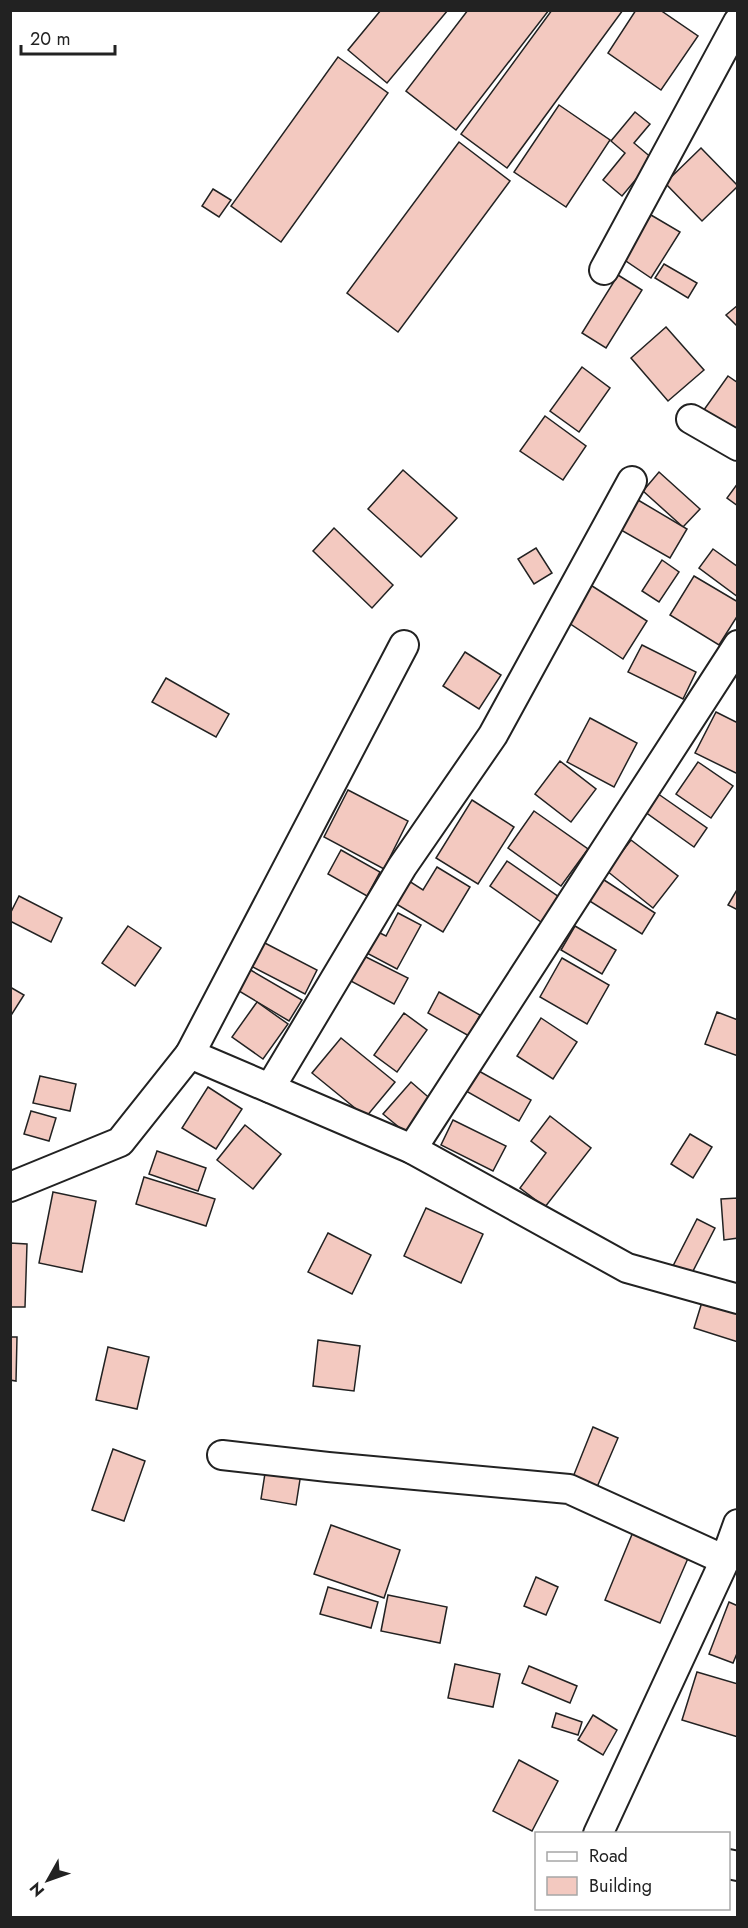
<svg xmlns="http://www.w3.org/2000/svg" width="748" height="1928" font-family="Jost,sans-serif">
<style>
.building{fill:#f3c9c0;stroke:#222;stroke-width:1.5}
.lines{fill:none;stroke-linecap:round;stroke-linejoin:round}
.street-casing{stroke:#222;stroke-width:32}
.street{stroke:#fff;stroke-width:28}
</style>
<rect width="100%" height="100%" fill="#fff"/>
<g class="building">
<polygon points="381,10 448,10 387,83 348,50"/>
<polygon points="468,10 549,10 456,130 406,91"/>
<polygon points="552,10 623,10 507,168 461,134"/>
<polygon points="636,10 660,10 698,36 661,90 608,53"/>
<polygon points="338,57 388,93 281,242 231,206"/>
<polygon points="559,105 610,140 566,207 514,172"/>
<polygon points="635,112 650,124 634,143 653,159 622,196 603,180 625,153 611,141"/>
<polygon points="459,142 510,181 398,332 347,293"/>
<polygon points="701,148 738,186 702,221 665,183"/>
<polygon points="213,189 231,200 219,217 202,206"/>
<polygon points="651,215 680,232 651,278 623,259"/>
<polygon points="664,264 697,283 688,298 655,278"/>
<polygon points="618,275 642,290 606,348 582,333"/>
<polygon points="738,305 738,327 726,315"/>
<polygon points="666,327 704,370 668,401 631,358"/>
<polygon points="582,367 610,388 579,432 550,411"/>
<polygon points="728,376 738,383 738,435 701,414"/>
<polygon points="545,416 586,446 563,480 520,451"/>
<polygon points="403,470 457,518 421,557 368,509"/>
<polygon points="659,472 700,509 683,527 643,491"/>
<polygon points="738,483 738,506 727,498"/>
<polygon points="638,500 687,529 670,558 621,530"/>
<polygon points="334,528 393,585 372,608 313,551"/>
<polygon points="536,548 552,573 534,584 518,559"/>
<polygon points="713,549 738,567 738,597 699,568"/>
<polygon points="662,560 679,572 659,602 642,591"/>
<polygon points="694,576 738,602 738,615 719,645 670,615"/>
<polygon points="589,584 647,621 623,659 566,621"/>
<polygon points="642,645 696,672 683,699 628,672"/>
<polygon points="465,652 501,675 479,709 443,686"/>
<polygon points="166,678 229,714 216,737 152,702"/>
<polygon points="716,712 738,723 738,774 695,753"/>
<polygon points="590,718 637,743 614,787 567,762"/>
<polygon points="560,761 596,789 571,822 535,794"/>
<polygon points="698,762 733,786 711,818 676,794"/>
<polygon points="348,790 408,821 384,869 324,837"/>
<polygon points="654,791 707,828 694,847 641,809"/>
<polygon points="472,800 514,827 478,884 436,858"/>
<polygon points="534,811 588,849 561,886 508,848"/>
<polygon points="631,840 678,876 653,908 607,871"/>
<polygon points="341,850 380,872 367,896 328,874"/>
<polygon points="507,861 559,897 541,922 490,886"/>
<polygon points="437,867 470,887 443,932 393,902 406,879 423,890"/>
<polygon points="601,878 655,913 642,934 588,900"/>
<polygon points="738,888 738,910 728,905"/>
<polygon points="19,896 62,918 51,942 10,921 10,914"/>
<polygon points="398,913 421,925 397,969 361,950 372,929 386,936"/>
<polygon points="128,926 161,948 135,986 102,963"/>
<polygon points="575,926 616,950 602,974 561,950"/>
<polygon points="261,941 317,970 305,994 249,965"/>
<polygon points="360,954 408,978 394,1004 347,979"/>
<polygon points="562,958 609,985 587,1024 540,997"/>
<polygon points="247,968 302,1000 289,1021 234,988"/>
<polygon points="10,987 24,995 10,1017"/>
<polygon points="439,992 480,1015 469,1036 428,1013"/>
<polygon points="257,1002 288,1024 263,1059 232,1037"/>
<polygon points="717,1012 738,1020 738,1056 705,1044"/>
<polygon points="404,1013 427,1030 397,1072 374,1055"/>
<polygon points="541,1018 577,1042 553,1079 517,1056"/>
<polygon points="341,1038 395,1082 366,1117 312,1073"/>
<polygon points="477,1070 531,1100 519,1121 466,1091"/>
<polygon points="40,1076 76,1084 70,1111 33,1103"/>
<polygon points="411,1082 434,1102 406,1133 383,1114"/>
<polygon points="208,1087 242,1109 216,1149 182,1128"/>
<polygon points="31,1111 56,1118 49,1141 24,1134"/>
<polygon points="550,1116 591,1148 545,1207 520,1188 546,1153 531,1141"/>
<polygon points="453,1120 506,1146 493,1171 441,1145"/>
<polygon points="245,1125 281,1154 253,1189 217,1160"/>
<polygon points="690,1134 712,1147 693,1178 671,1164"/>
<polygon points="157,1151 206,1168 198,1191 149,1174"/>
<polygon points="144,1177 215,1199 206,1226 136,1204"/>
<polygon points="53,1192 96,1201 82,1272 39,1263"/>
<polygon points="738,1198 738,1238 724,1240 721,1199"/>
<polygon points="426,1208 483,1234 461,1283 404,1256"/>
<polygon points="697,1219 715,1228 691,1275 673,1266"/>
<polygon points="328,1233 371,1255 352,1294 308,1272"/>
<polygon points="10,1243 27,1244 25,1307 10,1307"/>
<polygon points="702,1302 738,1314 738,1342 694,1328"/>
<polygon points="10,1337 17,1337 16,1381 10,1380"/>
<polygon points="318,1340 360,1346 354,1391 313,1386"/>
<polygon points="108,1347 149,1357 137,1409 96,1400"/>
<polygon points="593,1427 618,1438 597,1487 573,1477"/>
<polygon points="113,1449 145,1461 124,1521 92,1510"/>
<polygon points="266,1467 301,1473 296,1505 261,1499"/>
<polygon points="331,1525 400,1550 384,1598 314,1574"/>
<polygon points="633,1532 689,1556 660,1623 605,1600"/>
<polygon points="536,1577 558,1587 546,1615 524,1606"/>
<polygon points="328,1587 378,1602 371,1628 320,1614"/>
<polygon points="388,1595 447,1607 440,1643 381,1631"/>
<polygon points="729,1602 738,1606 738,1651 733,1663 709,1654"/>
<polygon points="455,1664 500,1674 493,1707 448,1698"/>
<polygon points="529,1666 577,1686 570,1703 522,1683"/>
<polygon points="697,1672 738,1684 738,1737 682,1720"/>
<polygon points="556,1713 582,1722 578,1735 552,1727"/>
<polygon points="593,1715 617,1730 603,1755 578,1740"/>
<polygon points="519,1760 558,1781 532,1831 493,1811"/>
</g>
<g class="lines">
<g class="street-casing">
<g id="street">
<polyline points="604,270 738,22"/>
<polyline points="691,419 738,446"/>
<polyline points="404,645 190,1054 412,1149 627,1268 738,1299"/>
<polyline points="270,1088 402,867 493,735 632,481"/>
<polyline points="412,1149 738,645"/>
<polyline points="10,1187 120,1142 190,1054"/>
<polyline points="222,1455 328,1467 569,1489 725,1560"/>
<polyline points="598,1834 725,1560 738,1524"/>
<polyline points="728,1864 738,1866"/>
</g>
</g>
<use href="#street" class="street"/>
</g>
<rect width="748" height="1928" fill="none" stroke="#222222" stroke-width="24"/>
<rect x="535" y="1832" width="195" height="78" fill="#ffffff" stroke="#a7a7a7" stroke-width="1.5"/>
<rect x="547" y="1852" width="30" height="9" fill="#ffffff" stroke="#a7a7a7" stroke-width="1.5"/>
<text x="589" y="1862" font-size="18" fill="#222222">Road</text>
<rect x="547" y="1877" width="30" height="18" fill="#f3c9c0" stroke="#a7a7a7" stroke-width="1.5"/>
<text x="589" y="1892" font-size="18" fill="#222222">Building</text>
<g transform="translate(48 1880) rotate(230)" stroke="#ffffff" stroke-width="4.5" paint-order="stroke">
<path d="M0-4.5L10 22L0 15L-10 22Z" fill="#222222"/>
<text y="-9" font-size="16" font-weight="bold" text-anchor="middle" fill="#222222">N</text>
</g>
<path d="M21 45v9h94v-9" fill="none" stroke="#222222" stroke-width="3"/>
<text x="30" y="45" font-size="18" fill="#222222" stroke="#ffffff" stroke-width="4.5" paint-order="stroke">20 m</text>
</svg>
